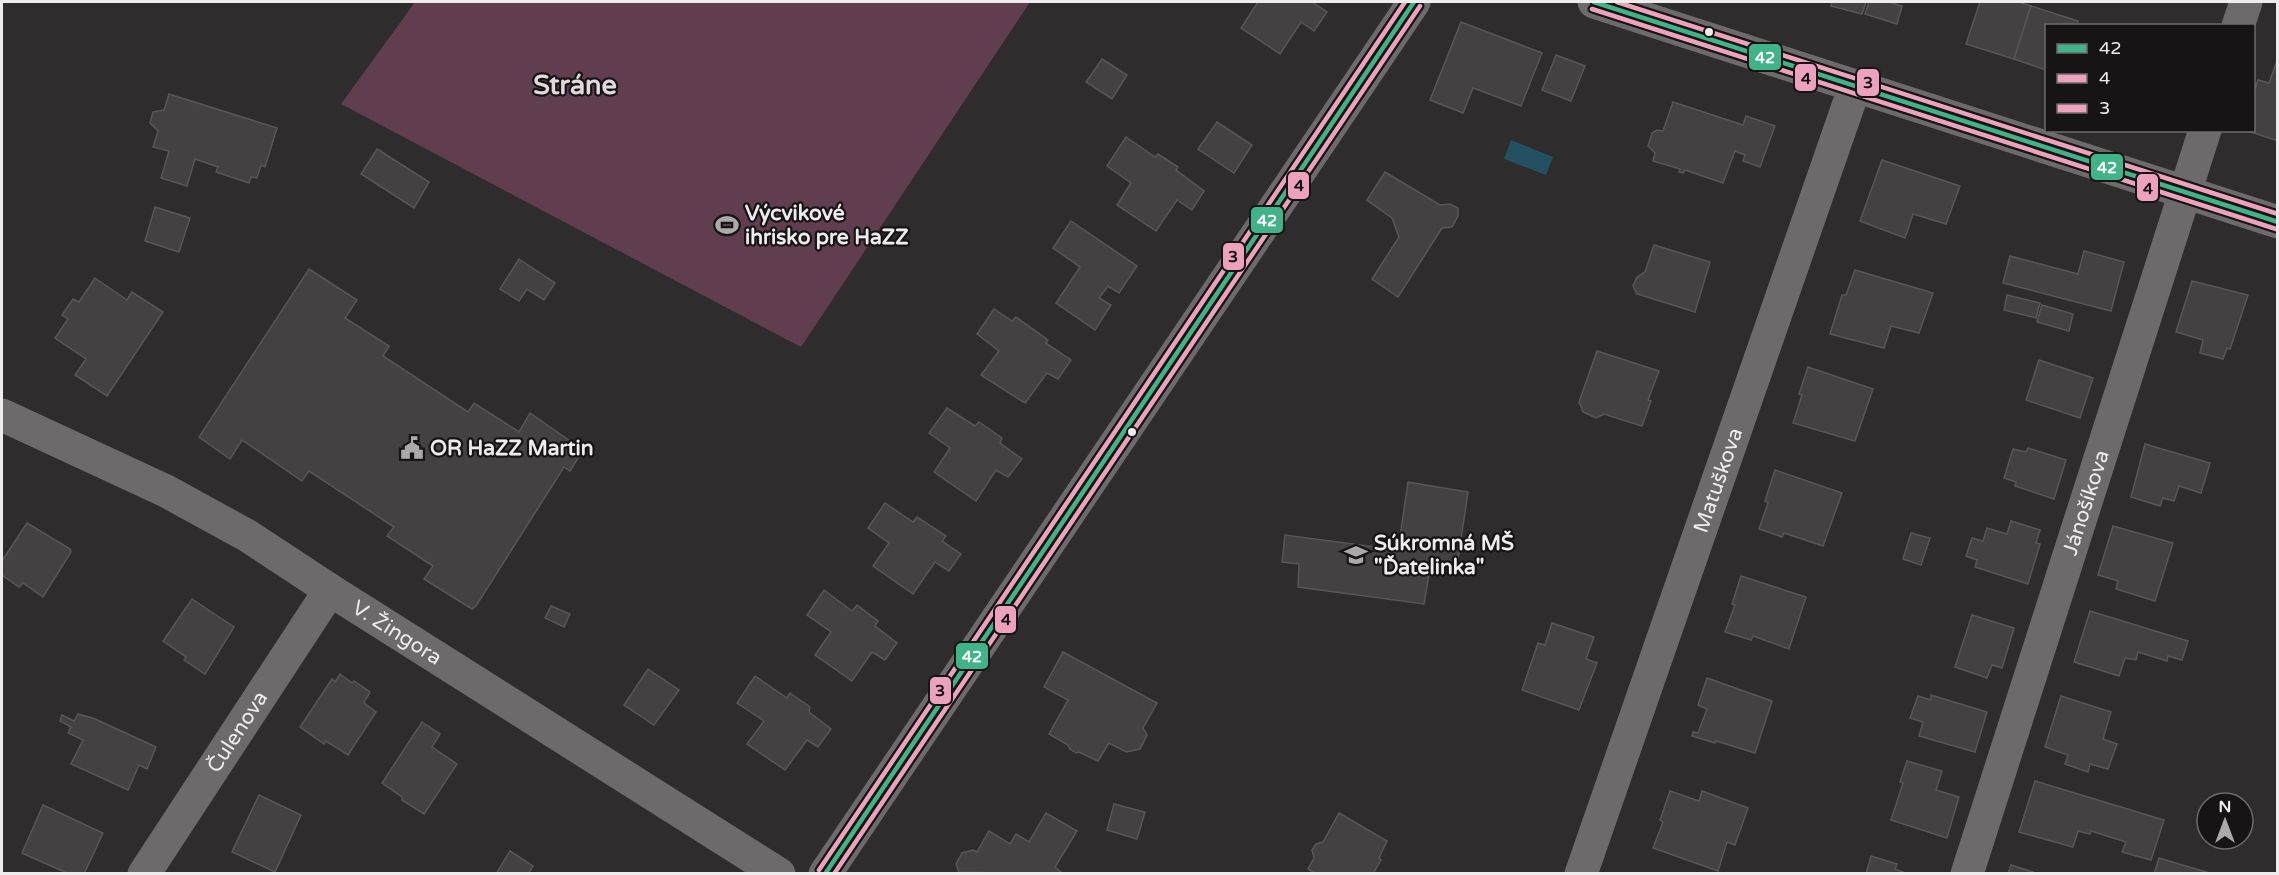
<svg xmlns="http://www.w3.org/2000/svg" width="2279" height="875" font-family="'Varela Round',sans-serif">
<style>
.green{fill:#603e4f}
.water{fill:#245161}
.building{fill:#434142;stroke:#595657;stroke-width:1.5}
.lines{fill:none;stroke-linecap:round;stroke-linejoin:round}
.minor{stroke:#6c6a6b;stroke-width:33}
.bus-1-casing{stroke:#161415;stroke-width:9}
.bus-2-casing{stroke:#161415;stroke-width:9}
.bus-3-casing{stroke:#161415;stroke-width:9}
.bus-1{stroke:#40b388;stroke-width:4.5}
.bus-2{stroke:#eca2bc;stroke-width:4.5}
.bus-3{stroke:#eca2bc;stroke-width:4.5}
.bus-dot{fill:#efeced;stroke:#161415;stroke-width:2}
.labels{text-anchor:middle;stroke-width:4.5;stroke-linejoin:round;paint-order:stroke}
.poi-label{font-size:21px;font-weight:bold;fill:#efeced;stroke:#161415;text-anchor:start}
.street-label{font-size:21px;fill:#efeced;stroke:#161415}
.district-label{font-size:27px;font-weight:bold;fill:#e1dadd;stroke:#161415}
.line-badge{stroke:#161415;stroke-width:2}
.badge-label{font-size:16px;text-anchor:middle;font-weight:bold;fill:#fff}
.pale-badge-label{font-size:16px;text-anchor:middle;font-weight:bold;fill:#111}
</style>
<rect width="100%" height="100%" fill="#2f2c2d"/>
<polygon class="green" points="415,2 1030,2 801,347 341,104"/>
<polygon class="water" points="1511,140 1553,157 1546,175 1504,159"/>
<g class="building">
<polygon points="1258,2 1312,2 1327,12 1314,31 1301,22 1280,54 1241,28"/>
<polygon points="1832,2 1866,2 1862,14 1831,6"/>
<polygon points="1869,2 1889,2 1902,6 1897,24 1865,14"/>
<polygon points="1980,2 2018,2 2031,6 2014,59 1966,44"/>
<polygon points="2031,6 2078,21 2077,26 2046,26 2046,70 2014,59"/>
<polygon points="1461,22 1542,53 1521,106 1473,88 1463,113 1430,100"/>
<polygon points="1556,55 1585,66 1571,101 1542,90"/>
<polygon points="2278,58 2278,141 2245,130 2254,130 2254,92 2258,80 2269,83"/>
<polygon points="1102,59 1127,75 1112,99 1086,82"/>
<polygon points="169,94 277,128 265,167 261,165 257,178 251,177 249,183 216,172 218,167 195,159 187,186 161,178 169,151 153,147 158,131 150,123 153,112 164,110"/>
<polygon points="1673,102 1743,125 1746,116 1775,126 1760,167 1743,161 1745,155 1735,151 1723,183 1685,170 1683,173 1679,172 1680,169 1653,161 1655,153 1648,146 1652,133 1657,130 1663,131"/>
<polygon points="1217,122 1252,145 1234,173 1198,149"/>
<polygon points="1126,137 1155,157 1158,154 1178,167 1176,170 1204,191 1192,210 1177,200 1156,231 1117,205 1131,183 1107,166"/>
<polygon points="377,149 429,182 414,208 361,174"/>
<polygon points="1882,160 1960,186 1946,224 1913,214 1905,238 1860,221"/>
<polygon points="1385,172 1440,205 1450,204 1458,208 1458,216 1452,227 1442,228 1398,297 1372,279 1399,237 1392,218 1367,200"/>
<polygon points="155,207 190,218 179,252 145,241"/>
<polygon points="1071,221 1137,266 1119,293 1108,286 1099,298 1111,305 1095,330 1056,303 1080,267 1053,248"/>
<polygon points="1654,245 1710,262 1695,312 1637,294 1633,286 1637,277 1645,272"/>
<polygon points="2084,251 2124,262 2111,311 2003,283 2010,256 2078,274"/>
<polygon points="519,259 555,283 544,300 527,289 519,301 500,289"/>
<polygon points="309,269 357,300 345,318 389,346 383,356 468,412 474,403 519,432 530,413 583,450 570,471 564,467 476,606 472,609 424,579 433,566 387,536 394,527 309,471 302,481 242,440 230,459 199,437"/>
<polygon points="1855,270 1933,293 1919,333 1891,326 1884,348 1830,334 1842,295 1846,295"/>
<polygon points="95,278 127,300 132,292 163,312 107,396 75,375 86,359 55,338 68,319 62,315 73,299 79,302"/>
<polygon points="2192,281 2248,295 2230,349 2227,348 2223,359 2200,353 2203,340 2176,332"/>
<polygon points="2007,295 2040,303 2036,318 2004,310"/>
<polygon points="2042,305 2073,314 2069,331 2037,322"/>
<polygon points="994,309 1012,321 1016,317 1048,340 1046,343 1071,360 1058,379 1047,373 1025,403 981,375 999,351 977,334"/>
<polygon points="1597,351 1659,371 1648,400 1651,401 1642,426 1604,414 1596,418 1583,412 1579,402"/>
<polygon points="2039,360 2093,378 2080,418 2026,400"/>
<polygon points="1808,367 1873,389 1855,441 1793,423 1802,395 1799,394"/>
<polygon points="947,408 975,426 979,422 1002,438 1000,443 1022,459 1008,477 996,470 976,501 934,472 950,448 929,433"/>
<polygon points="2145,444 2210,463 2201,493 2179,486 2174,501 2163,498 2160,506 2131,497"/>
<polygon points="2028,448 2066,460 2054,499 2015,486 2016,482 2004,478 2013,449 2026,452"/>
<polygon points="1775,470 1842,493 1823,546 1784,533 1782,537 1759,529 1768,503 1765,501"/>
<polygon points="1408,482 1468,492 1457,566 1431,563 1424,604 1298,587 1299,564 1282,562 1285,535 1398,550"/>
<polygon points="885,503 913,522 917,517 946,536 942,541 961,554 949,571 935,562 913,594 873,566 889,543 868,528"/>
<polygon points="2011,521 2040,530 2036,543 2040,544 2028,584 1975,567 1977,560 1966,556 1972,538 1983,541 1987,528 2007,534"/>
<polygon points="27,523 70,549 71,552 43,597 23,583 19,587 2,575 2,561"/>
<polygon points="2113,526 2173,543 2155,601 2116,589 2118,581 2098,575"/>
<polygon points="1911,533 1930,538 1921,565 1903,559"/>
<polygon points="1741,576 1806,597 1789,649 1753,636 1751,640 1725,632 1735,605 1732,604"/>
<polygon points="824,590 852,611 857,605 878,621 875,626 897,643 885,660 872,652 852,681 815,655 831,632 807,615"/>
<polygon points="192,599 234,627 205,674 184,660 186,657 163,641"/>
<polygon points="551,606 570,614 564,627 545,618"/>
<polygon points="2090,611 2188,641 2182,660 2168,656 2167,661 2138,652 2136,660 2125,658 2119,676 2074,662"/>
<polygon points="1972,615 2014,628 2002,668 1992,665 1987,678 1955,667"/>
<polygon points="1552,623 1594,637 1586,659 1597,663 1579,710 1522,690 1538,643 1545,645"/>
<polygon points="1063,652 1157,703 1143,728 1147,735 1140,749 1126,752 1109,743 1098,761 1079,752 1076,753 1070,749 1068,745 1049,734 1068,700 1044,687"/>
<polygon points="648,669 679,690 654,725 624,705"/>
<polygon points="340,674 352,683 354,681 370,692 364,703 376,712 348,755 326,741 324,744 300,727 332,679 335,682"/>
<polygon points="755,676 787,698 790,693 810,707 809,712 831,729 818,747 807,740 785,770 747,744 764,721 737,703"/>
<polygon points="1707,678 1772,701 1755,753 1716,741 1715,743 1692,736 1693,732 1698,733 1707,709 1698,705"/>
<polygon points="1931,695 1987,712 1975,752 1919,736 1923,722 1910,718 1918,696 1931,700"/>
<polygon points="2061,696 2111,712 2103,739 2117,744 2108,769 2090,764 2088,772 2065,764 2068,755 2045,747"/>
<polygon points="78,714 93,718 156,747 147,769 139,765 128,790 71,764 83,740 68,733 71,727 60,721 62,715 74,721"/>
<polygon points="422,722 440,734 432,747 457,764 424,814 402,800 402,797 382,783"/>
<polygon points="1907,761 1942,771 1936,790 1959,797 1947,838 1891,820 1903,783 1900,782"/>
<polygon points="2035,781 2164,820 2151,860 2122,852 2126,842 2091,831 2090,834 2078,831 2073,847 2019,832"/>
<polygon points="1670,791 1699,801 1702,791 1748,808 1735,845 1727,842 1718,871 1653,848 1663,822 1660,820"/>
<polygon points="259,795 301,815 275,872 232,852"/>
<polygon points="1114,804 1145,812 1137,839 1107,830"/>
<polygon points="43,805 103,833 84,874 69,874 22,853"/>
<polygon points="1046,813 1077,831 1055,867 1061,872 1060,874 959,872 956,864 962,853 973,850 977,852 989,831 1010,844 1016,834 1029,842"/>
<polygon points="1339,813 1387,841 1379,858 1381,860 1373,874 1316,874 1308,869 1314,858 1312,850 1316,844 1323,842"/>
<polygon points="510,851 533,866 528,874 496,874"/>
<polygon points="1871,856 1897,864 1895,869 1908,874 1866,874"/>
<polygon points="2159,858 2213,874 2154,874"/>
<polygon points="2011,865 2039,874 2008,874"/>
</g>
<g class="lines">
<g class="minor">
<polyline points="1594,2 2278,222"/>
<polyline points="2238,26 2246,2"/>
<path id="s1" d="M2 415 166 491 248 536 330 590 779 874"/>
<path id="s2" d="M144 874 330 590"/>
<polyline points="825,874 1414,2"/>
<path id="s3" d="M1581 874 1855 86"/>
<path id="s4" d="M1967 874 2205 130"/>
</g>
<g class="bus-1-casing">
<g id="bus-1">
<polyline points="1594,2 2278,222"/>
<polyline points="825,874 1414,2"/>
</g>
</g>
<g class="bus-2-casing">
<g id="bus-2">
<polyline points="1592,9 2276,229"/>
<polyline points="834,874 1420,6"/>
</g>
</g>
<g class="bus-3-casing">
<g id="bus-3">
<polyline points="1617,2 2278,214"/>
<polyline points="819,870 1405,2"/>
</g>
</g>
<use href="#bus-1" class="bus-1"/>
<use href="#bus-2" class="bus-2"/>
<use href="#bus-3" class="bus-3"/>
</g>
<defs>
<g id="stadium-bare" transform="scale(1.8)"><path d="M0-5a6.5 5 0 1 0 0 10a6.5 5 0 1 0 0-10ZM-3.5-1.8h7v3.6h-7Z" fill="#aca9aa" stroke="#161415" stroke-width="2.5" paint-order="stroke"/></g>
<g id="civic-bare" transform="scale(1.8)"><path d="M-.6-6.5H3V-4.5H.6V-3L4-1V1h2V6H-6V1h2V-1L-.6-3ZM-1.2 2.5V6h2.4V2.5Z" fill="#aca9aa" stroke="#161415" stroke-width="2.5" paint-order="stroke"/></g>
<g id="school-bare" transform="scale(1.8)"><path d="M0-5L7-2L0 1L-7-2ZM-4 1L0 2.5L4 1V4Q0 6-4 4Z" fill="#aca9aa" stroke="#161415" stroke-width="2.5" paint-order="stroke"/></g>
</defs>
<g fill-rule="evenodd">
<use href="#stadium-bare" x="727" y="225"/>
<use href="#civic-bare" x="412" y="448"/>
<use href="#school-bare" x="1356" y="555"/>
</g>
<g class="bus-dot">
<circle cx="1709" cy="32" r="5"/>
<circle cx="1132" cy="432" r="5"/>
</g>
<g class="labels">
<g class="poi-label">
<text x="745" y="220">Výcvikové<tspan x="745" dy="24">ihrisko pre HaZZ</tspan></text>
<text x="430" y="455">OR HaZZ Martin</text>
<text x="1374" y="550">Súkromná MŠ<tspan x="1374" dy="24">"Ďatelinka"</tspan></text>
</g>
<g class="street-label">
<text dy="7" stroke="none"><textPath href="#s3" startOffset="417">Matuškova</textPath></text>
<text dy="7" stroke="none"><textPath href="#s4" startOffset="390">Jánošíkova</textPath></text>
<text dy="7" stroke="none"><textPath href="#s1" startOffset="452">V. Žingora</textPath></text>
<text dy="7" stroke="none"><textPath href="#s2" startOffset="170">Čulenova</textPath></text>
</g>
<g class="district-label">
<text x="575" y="94">Stráne</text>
</g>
</g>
<g class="line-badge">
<rect x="1748" y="43" width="34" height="28" rx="6" fill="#40b388"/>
<rect x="1794" y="63" width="23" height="29" rx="6" fill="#eca2bc"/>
<rect x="1856" y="68" width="24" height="29" rx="6" fill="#eca2bc"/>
<rect x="2090" y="153" width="34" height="28" rx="6" fill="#40b388"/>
<rect x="1287" y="171" width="23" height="29" rx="6" fill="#eca2bc"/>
<rect x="2136" y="173" width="23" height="29" rx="6" fill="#eca2bc"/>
<rect x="1250" y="206" width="34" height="28" rx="6" fill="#40b388"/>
<rect x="1222" y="242" width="23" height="29" rx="6" fill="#eca2bc"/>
<rect x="994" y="605" width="23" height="29" rx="6" fill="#eca2bc"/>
<rect x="955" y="642" width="34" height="28" rx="6" fill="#40b388"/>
<rect x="929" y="676" width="23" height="29" rx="6" fill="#eca2bc"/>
</g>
<g class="badge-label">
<text x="1765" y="63">42</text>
<text x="2107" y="173">42</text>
<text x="1267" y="226">42</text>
<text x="972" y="662">42</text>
</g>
<g class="pale-badge-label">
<text x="1806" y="84">4</text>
<text x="1868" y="88">3</text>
<text x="1299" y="191">4</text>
<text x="2148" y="194">4</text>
<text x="1233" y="262">3</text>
<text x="1006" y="625">4</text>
<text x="940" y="696">3</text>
</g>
<rect width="2279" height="875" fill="none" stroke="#efeced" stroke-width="6"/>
<rect x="2045" y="24" width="210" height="108" fill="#161415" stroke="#6d6a6b" stroke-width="1.5"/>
<rect x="2057" y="44" width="30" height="9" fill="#40b388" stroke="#6d6a6b" stroke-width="1.5"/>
<text x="2099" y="54" font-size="18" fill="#efeced">42</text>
<rect x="2057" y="74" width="30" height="9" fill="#eca2bc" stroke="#6d6a6b" stroke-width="1.5"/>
<text x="2099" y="84" font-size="18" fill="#efeced">4</text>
<rect x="2057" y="104" width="30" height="9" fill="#eca2bc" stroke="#6d6a6b" stroke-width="1.5"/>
<text x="2099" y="114" font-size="18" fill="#efeced">3</text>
<g transform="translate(2225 821)"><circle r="28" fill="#161415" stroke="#6d6a6b" stroke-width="1.5"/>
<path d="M0-4.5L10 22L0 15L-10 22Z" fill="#aca9aa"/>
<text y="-9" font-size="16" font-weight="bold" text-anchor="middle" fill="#efeced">N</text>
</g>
</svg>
